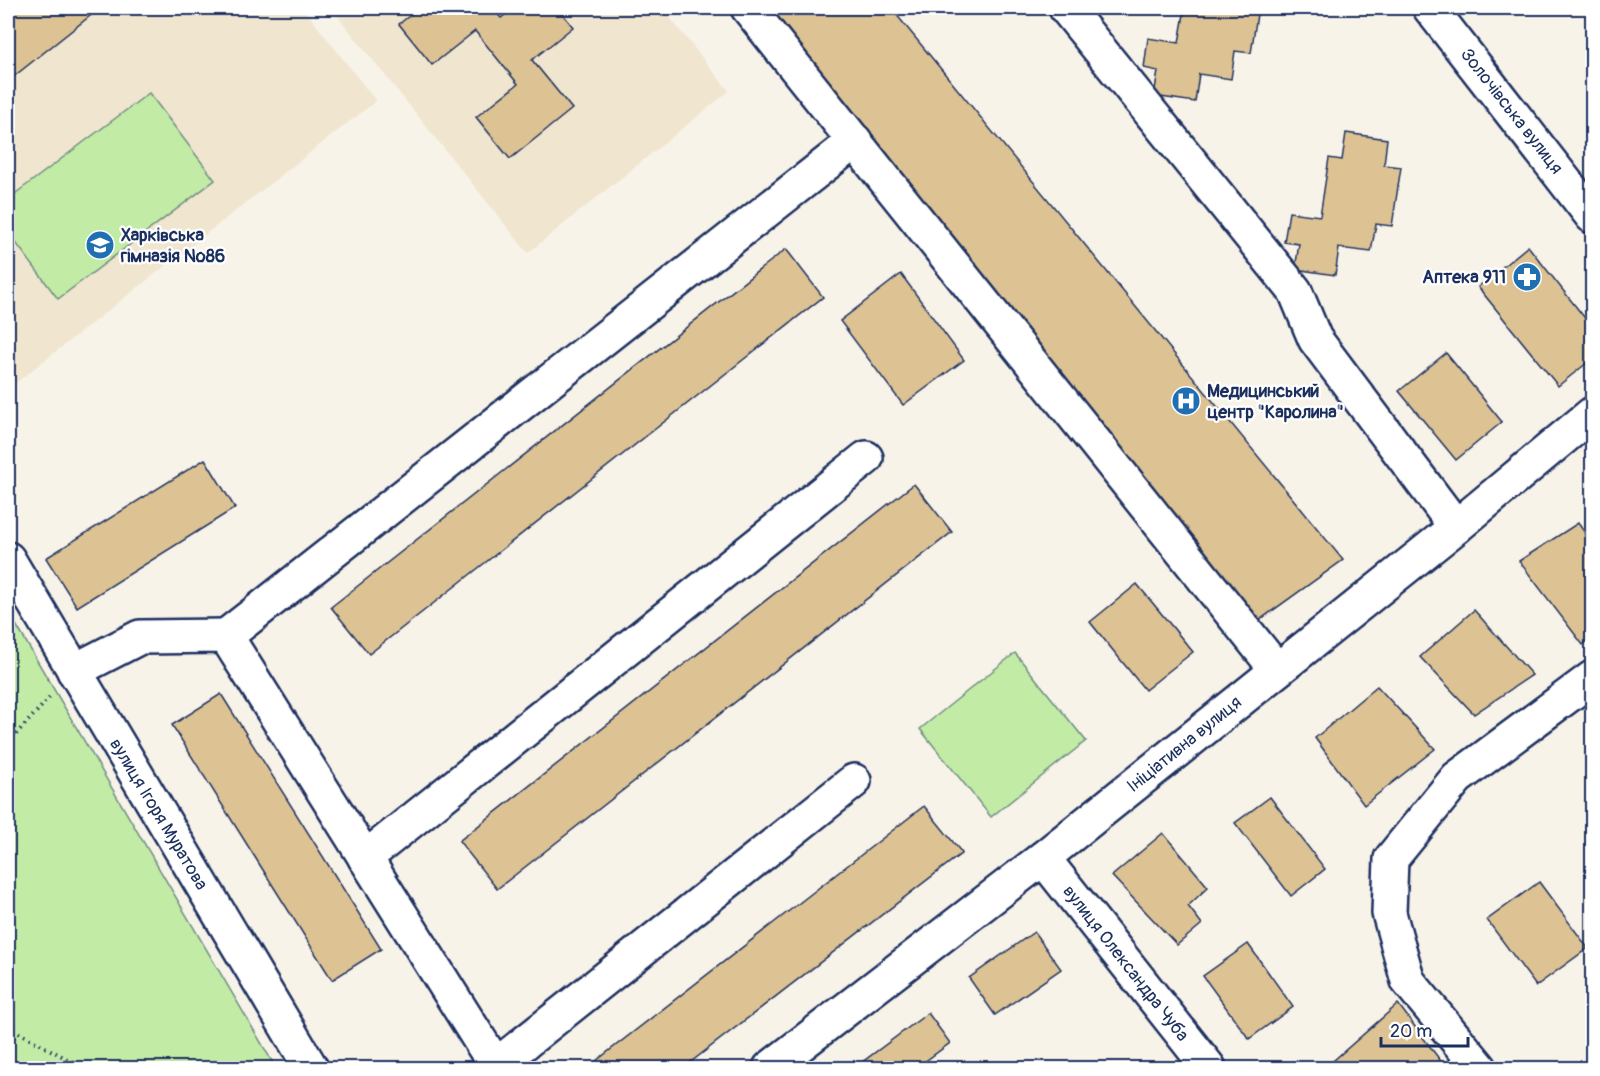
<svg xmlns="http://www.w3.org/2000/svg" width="1600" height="1076" font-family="Pangolin,sans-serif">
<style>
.built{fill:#f0e5cf}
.green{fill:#c2eba6;stroke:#6e8d82;stroke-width:1.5}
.building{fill:#ddc393;stroke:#1b2f5e;stroke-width:1.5}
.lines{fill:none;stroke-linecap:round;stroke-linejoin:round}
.minor-casing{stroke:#1b2f5e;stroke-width:38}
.path{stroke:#1b2f5e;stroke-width:4;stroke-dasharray:1.5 4.5;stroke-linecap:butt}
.minor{stroke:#fff;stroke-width:33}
.labels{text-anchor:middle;stroke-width:4.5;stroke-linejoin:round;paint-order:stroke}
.street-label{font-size:18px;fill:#1b2f5e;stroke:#fff}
.poi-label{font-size:18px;font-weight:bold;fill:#1b2f5e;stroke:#fff;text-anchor:start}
</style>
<rect width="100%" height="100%" fill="#f8f3e9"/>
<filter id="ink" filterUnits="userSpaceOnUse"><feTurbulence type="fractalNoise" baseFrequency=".0167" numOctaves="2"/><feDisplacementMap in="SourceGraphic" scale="12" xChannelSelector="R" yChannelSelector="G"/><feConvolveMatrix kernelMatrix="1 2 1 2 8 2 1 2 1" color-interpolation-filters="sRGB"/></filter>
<g filter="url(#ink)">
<g class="built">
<polygon points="8,8 303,8 376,101 8,389"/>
<polygon points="331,8 662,8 729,91 528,253"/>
</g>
<g class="green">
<polygon points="149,93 215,180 58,299 8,232 8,199"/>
<polygon points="8,611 276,1068 8,1068"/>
<polygon points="1015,653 1086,741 991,817 920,729"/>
</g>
<g class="building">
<polygon points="8,8 100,8 8,81"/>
<polygon points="419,8 492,8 501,18 514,8 558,8 573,27 532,60 572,109 510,159 476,117 518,84 475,31 432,65 399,24"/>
<polygon points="771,8 891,8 1343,560 1254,624"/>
<polygon points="1185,8 1258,8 1251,53 1235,51 1231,79 1199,74 1195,102 1154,96 1158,71 1144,68 1148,38 1179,43"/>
<polygon points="1346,133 1387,139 1384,165 1401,167 1392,226 1376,224 1371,252 1339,248 1335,275 1295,269 1299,244 1284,242 1289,212 1320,216 1329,158 1342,160"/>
<polygon points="1528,246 1592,327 1592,359 1558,386 1478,287"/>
<polygon points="786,249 823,297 369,654 331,607"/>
<polygon points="901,274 964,360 903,405 840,321"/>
<polygon points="1446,353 1502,422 1456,460 1399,391"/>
<polygon points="205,459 235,508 77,607 46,558"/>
<polygon points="914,484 952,532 497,889 459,841"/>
<polygon points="1578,523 1592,543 1592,637 1583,645 1519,561"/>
<polygon points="1137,584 1193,652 1145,690 1090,622"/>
<polygon points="1474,610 1532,675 1474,714 1420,657"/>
<polygon points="1377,686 1435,749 1364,805 1315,738"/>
<polygon points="221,694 381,949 332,980 172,725"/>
<polygon points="1270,797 1325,869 1291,896 1235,823"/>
<polygon points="924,806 962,853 683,1068 587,1068"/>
<polygon points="1163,833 1208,887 1188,906 1202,924 1177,945 1112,876"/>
<polygon points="1539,882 1588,948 1536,986 1487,920"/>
<polygon points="1034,932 1061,969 995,1015 969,978"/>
<polygon points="1248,944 1293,1007 1249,1039 1203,976"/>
<polygon points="1398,1004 1446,1068 1325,1068"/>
<polygon points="928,1013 950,1043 916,1068 865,1068 861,1063"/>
</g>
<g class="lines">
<g class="minor-casing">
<g id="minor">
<polyline points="748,8 1277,670"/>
<polyline points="1066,8 1295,291 1315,339 1456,527"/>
<polyline points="1430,8 1592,216"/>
<polyline points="8,559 311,1068"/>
<polyline points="226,636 855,141"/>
<polyline points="74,671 140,637 226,636 496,1066"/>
<polyline points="365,858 866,458"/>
<polyline points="1043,858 1209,1068"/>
<polyline points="493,1068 854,781"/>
<polyline points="770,1068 1043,858 1456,527 1592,414"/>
<polyline points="1480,1068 1408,981 1389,913 1391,859 1457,778 1592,678"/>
</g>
</g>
<g class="path">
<polyline points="8,743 52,695"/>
<polyline points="8,1027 84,1068"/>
</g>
<use href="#minor" class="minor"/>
</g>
</g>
<defs>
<g id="school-disc" transform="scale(1.5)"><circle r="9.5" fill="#1f6fb2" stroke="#fff"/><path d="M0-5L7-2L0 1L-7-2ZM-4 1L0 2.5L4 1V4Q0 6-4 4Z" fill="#fff"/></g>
<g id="pharmacy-disc" transform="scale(1.5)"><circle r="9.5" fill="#1f6fb2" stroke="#fff"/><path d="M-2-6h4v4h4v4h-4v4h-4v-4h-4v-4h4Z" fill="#fff"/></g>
<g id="hospital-disc" transform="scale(1.5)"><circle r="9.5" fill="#1f6fb2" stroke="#fff"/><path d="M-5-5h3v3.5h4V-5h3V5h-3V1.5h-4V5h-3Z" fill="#fff"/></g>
</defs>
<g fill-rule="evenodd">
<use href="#school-disc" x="100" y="245"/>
<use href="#pharmacy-disc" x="1527" y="277"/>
<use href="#hospital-disc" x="1186" y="401"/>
</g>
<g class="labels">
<g class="street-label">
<text transform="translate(1512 111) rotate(52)" y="6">Золочівська вулиця</text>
<text transform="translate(1184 744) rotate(-39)" y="6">Ініціативна вулиця</text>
<text transform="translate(159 814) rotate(59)" y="6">вулиця Ігоря Муратова</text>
<text transform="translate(1126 963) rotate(52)" y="6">вулиця Олександра Чуба</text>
</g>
<g class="poi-label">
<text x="121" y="241">Харківська<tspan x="121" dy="21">гімназія №86</tspan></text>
<text x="1506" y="283" text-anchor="end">Аптека 911</text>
<text x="1207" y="397">Медицинський<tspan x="1207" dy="21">центр "Каролина"</tspan></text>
</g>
</g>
<rect width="1600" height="1076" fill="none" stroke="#fff" stroke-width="30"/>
<rect x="15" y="15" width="1570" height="1046" fill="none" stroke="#1b2f5e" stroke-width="2" filter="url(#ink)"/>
<path d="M1381 1037v9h87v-9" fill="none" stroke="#1b2f5e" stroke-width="3"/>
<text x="1390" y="1037" font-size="18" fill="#1b2f5e" stroke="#ffffff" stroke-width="4.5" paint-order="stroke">20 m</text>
</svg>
